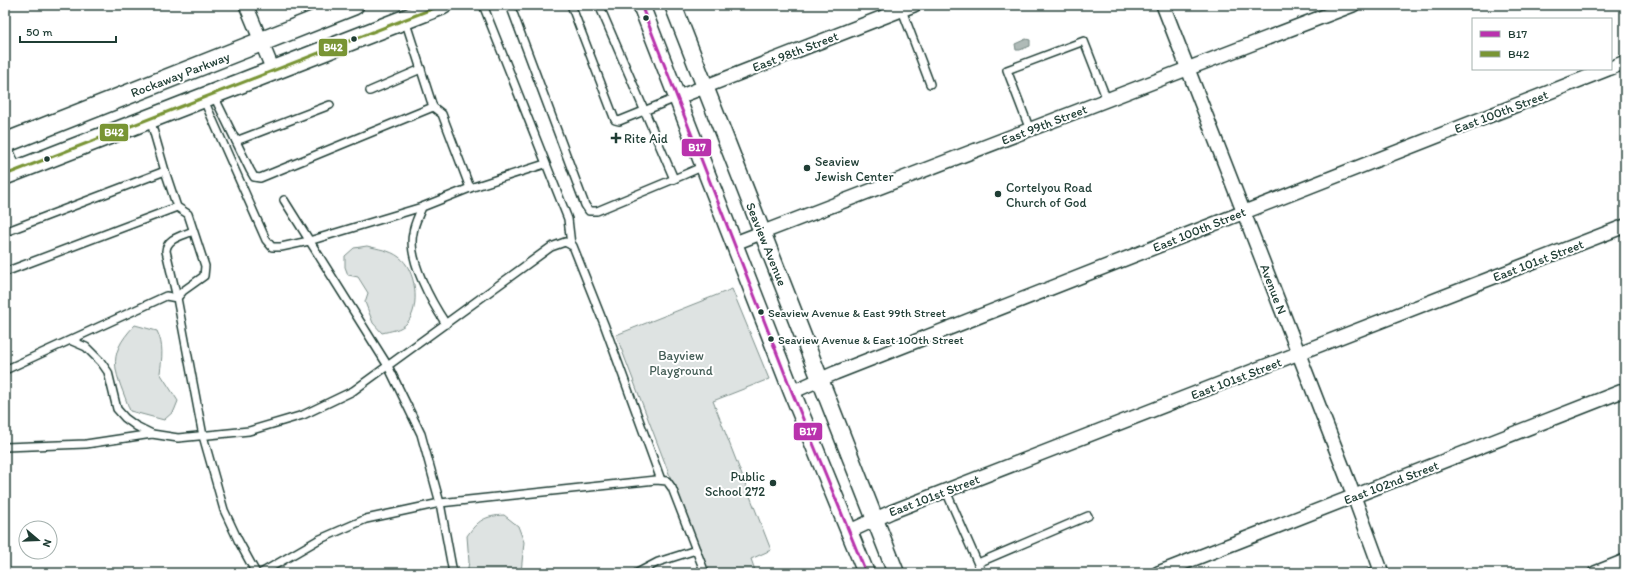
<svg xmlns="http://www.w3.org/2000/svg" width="1630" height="578" font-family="Itim,sans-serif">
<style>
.green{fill:#dee3e2;stroke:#7e908b}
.water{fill:#afbab7;stroke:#758883}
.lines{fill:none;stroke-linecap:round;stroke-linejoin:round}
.service-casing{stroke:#1f3d34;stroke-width:10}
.minor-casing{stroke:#1f3d34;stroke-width:16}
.tertiary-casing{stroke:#1f3d34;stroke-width:19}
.secondary-casing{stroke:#1f3d34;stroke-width:22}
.service{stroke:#fff;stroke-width:7}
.minor{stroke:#fff;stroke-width:13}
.tertiary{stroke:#fff;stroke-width:16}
.secondary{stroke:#fff;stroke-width:19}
.bus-1-casing{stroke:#fff;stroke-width:6}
.bus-2-casing{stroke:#fff;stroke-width:6}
.bus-1{stroke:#b933ad;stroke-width:3}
.bus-2{stroke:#799534;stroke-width:3}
.bus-dot{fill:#1f3d34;stroke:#fff;stroke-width:1.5}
.labels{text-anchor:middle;stroke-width:4;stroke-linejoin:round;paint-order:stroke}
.bus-label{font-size:12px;fill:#1f3d34;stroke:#fff;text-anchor:start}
.street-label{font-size:13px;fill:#1f3d34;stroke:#fff}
.poi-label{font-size:13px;fill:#1f3d34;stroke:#fff;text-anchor:start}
.park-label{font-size:13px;fill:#455e57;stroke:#fff}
.line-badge{stroke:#fff;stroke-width:1.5}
.badge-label{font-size:11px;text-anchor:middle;font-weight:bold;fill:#fff}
</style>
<rect width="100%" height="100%" fill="#fff"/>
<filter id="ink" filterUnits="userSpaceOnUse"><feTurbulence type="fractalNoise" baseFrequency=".025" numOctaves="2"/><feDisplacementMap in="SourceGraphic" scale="8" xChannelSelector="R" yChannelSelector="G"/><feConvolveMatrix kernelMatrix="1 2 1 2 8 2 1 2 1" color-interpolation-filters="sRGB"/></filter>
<g filter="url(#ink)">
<g class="green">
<path d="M367 246C378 249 390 250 399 257 416 269 421 307 407 323 401 330 390 331 382 333L373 323 365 302 368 293 358 277 348 275 345 267V256L354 248Z"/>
<polygon points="732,289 769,379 713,401 771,550 751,559 756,573 707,573 616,335"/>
<path d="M135 325 157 331C164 345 162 358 160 373L178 401 174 411 164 420 130 411C117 373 103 358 135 325Z"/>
<path d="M504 515 518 526 524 542 521 573H467L469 562 467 536C478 520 485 516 504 515Z"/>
</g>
<polygon class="water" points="1026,39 1030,40 1030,46 1020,50 1016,50 1015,44"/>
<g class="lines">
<g class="service-casing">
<g id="service">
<polyline points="483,5 568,219 571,245"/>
<polyline points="510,5 585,205 589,211 597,211 674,179"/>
<polyline points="571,5 615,120 619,121 676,98"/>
<polyline points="599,5 674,179 704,166"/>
<polyline points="902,10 930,84"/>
<polyline points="370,91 421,69"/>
<polyline points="213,94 250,170 254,177 260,178 433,107 405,20"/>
<polyline points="203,98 266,240 272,247 281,247 309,241 422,207"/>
<polyline points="433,107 442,114 470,188 545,164"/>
<polyline points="150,119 165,171"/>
<polyline points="1030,130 1007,70 1084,41 1107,100"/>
<polyline points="236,141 330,105"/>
<polyline points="284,200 388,366 421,434 440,503 453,573"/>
<polyline points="5,232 165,171 177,207 188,214 205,266 204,276 183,291 177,298"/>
<polyline points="5,272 177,207"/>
<path d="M177 298 166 251C167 238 182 236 193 231"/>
<path d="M446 324C432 303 407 259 413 233 414 224 419 215 422 207L470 188"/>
<polyline points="72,341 86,347 101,362 108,372 117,409 125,418 136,426 152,434 178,438 249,431 303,415 353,391 551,247 565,242 573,246 604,324 661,480"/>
<polyline points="5,370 166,296 177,298 203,436 224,510 238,540 256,573"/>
<polyline points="5,447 86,444 152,434"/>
<polyline points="946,491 982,573"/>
<polyline points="978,563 1088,516"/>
<polyline points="261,573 318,540 366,519 440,503 656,480 667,481 672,488 705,573"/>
<polyline points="637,573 658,562 696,550"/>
<polyline points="1370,573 1381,569"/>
</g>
</g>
<g class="minor-casing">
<g id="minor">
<polyline points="246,5 273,70"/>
<polyline points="1163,5 1349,483 1382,573"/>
<polyline points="1611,68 1625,62"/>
<polyline points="676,98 914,5"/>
<polyline points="5,148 15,171"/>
<polyline points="735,243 1353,5"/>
<polyline points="792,392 835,373 1608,69"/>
<polyline points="848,532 891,512 1625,226"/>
<polyline points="1158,573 1625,390"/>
<polyline points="1595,573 1625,561"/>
</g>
</g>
<g class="tertiary-casing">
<g id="tertiary">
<polyline points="641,5 792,392 866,573"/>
<polyline points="673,5 896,573"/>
</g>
</g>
<g class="secondary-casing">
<g id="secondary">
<polyline points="5,143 354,5"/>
<polyline points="5,175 442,5"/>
</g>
</g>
<use href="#service" class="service"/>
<use href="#minor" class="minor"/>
<use href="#tertiary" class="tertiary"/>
<use href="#secondary" class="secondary"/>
<g class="bus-1-casing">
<polyline id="bus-1" points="641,5 792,392 866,573"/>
</g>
<g class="bus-2-casing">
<polyline id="bus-2" points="5,175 442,5"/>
</g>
<use href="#bus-1" class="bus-1"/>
<use href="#bus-2" class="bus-2"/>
</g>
</g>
<g class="bus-dot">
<circle cx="646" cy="18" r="3.5"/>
<circle cx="354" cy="39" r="3.5"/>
<path d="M614 132h4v4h4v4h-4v4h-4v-4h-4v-4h4z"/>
<circle cx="47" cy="159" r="3.5"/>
<circle cx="807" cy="168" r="4"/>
<circle cx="998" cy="194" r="4"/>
<circle cx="761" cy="312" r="3.5"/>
<circle cx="771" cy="339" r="3.5"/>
<circle cx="773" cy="483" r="4"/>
</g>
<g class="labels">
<g class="bus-label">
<text x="768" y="317">Seaview Avenue &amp; East 99th Street</text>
<text x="778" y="344">Seaview Avenue &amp; East 100th Street</text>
</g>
<g class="street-label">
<text transform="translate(795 51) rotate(-21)" y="5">East 98th Street</text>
<text transform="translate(180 74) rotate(-21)" y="5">Rockaway Parkway</text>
<text transform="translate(1501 111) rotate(-21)" y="5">East 100th Street</text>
<text transform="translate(1044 124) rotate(-21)" y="5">East 99th Street</text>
<text transform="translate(1199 229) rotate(-22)" y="5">East 100th Street</text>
<text transform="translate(767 244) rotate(68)" y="5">Seaview Avenue</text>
<text transform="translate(1538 260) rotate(-21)" y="5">East 101st Street</text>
<text transform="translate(1274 289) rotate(69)" y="5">Avenue N</text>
<text transform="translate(1236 378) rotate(-21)" y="5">East 101st Street</text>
<text transform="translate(1391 482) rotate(-21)" y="5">East 102nd Street</text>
<text transform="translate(934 495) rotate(-21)" y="5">East 101st Street</text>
</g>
<g class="poi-label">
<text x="624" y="143">Rite Aid</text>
<text x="815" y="166">Seaview<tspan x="815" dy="15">Jewish Center</tspan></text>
<text x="1006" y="192">Cortelyou Road<tspan x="1006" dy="15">Church of God</tspan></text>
<text x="765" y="481" text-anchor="end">Public<tspan x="765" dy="15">School 272</tspan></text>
</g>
<g class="park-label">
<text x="681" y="360">Bayview<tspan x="681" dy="15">Playground</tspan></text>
</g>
</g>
<g class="line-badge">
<rect x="318" y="38" width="30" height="19" rx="4" fill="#799534"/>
<rect x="99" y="123" width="30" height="19" rx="4" fill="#799534"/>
<rect x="681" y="138" width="31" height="19" rx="4" fill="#b933ad"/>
<rect x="793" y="422" width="30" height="19" rx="4" fill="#b933ad"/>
</g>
<g class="badge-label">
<text x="333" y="51">B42</text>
<text x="114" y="136">B42</text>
<text x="697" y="151">B17</text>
<text x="808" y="435">B17</text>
</g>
<rect width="1630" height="578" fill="none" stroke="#fff" stroke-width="20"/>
<rect x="10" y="10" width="1610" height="558" fill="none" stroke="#1f3d34" stroke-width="1.5" filter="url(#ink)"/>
<rect x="1472" y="18" width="140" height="52" fill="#ffffff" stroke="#a5b1ae"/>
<rect x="1480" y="31" width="20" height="6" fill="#b933ad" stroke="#a5b1ae"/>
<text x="1508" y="38" font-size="12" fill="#1f3d34">B17</text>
<rect x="1480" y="51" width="20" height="6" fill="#799534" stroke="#a5b1ae"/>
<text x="1508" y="58" font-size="12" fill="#1f3d34">B42</text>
<g transform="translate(38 540) rotate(109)"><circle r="19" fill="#ffffff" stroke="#a5b1ae"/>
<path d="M0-3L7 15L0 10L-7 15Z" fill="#1f3d34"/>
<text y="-6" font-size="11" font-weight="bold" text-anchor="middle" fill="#1f3d34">N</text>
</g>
<path d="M20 36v6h96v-6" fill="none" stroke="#1f3d34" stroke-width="2"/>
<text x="26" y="36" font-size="12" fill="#1f3d34" stroke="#ffffff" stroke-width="3" paint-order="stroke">50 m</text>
</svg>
